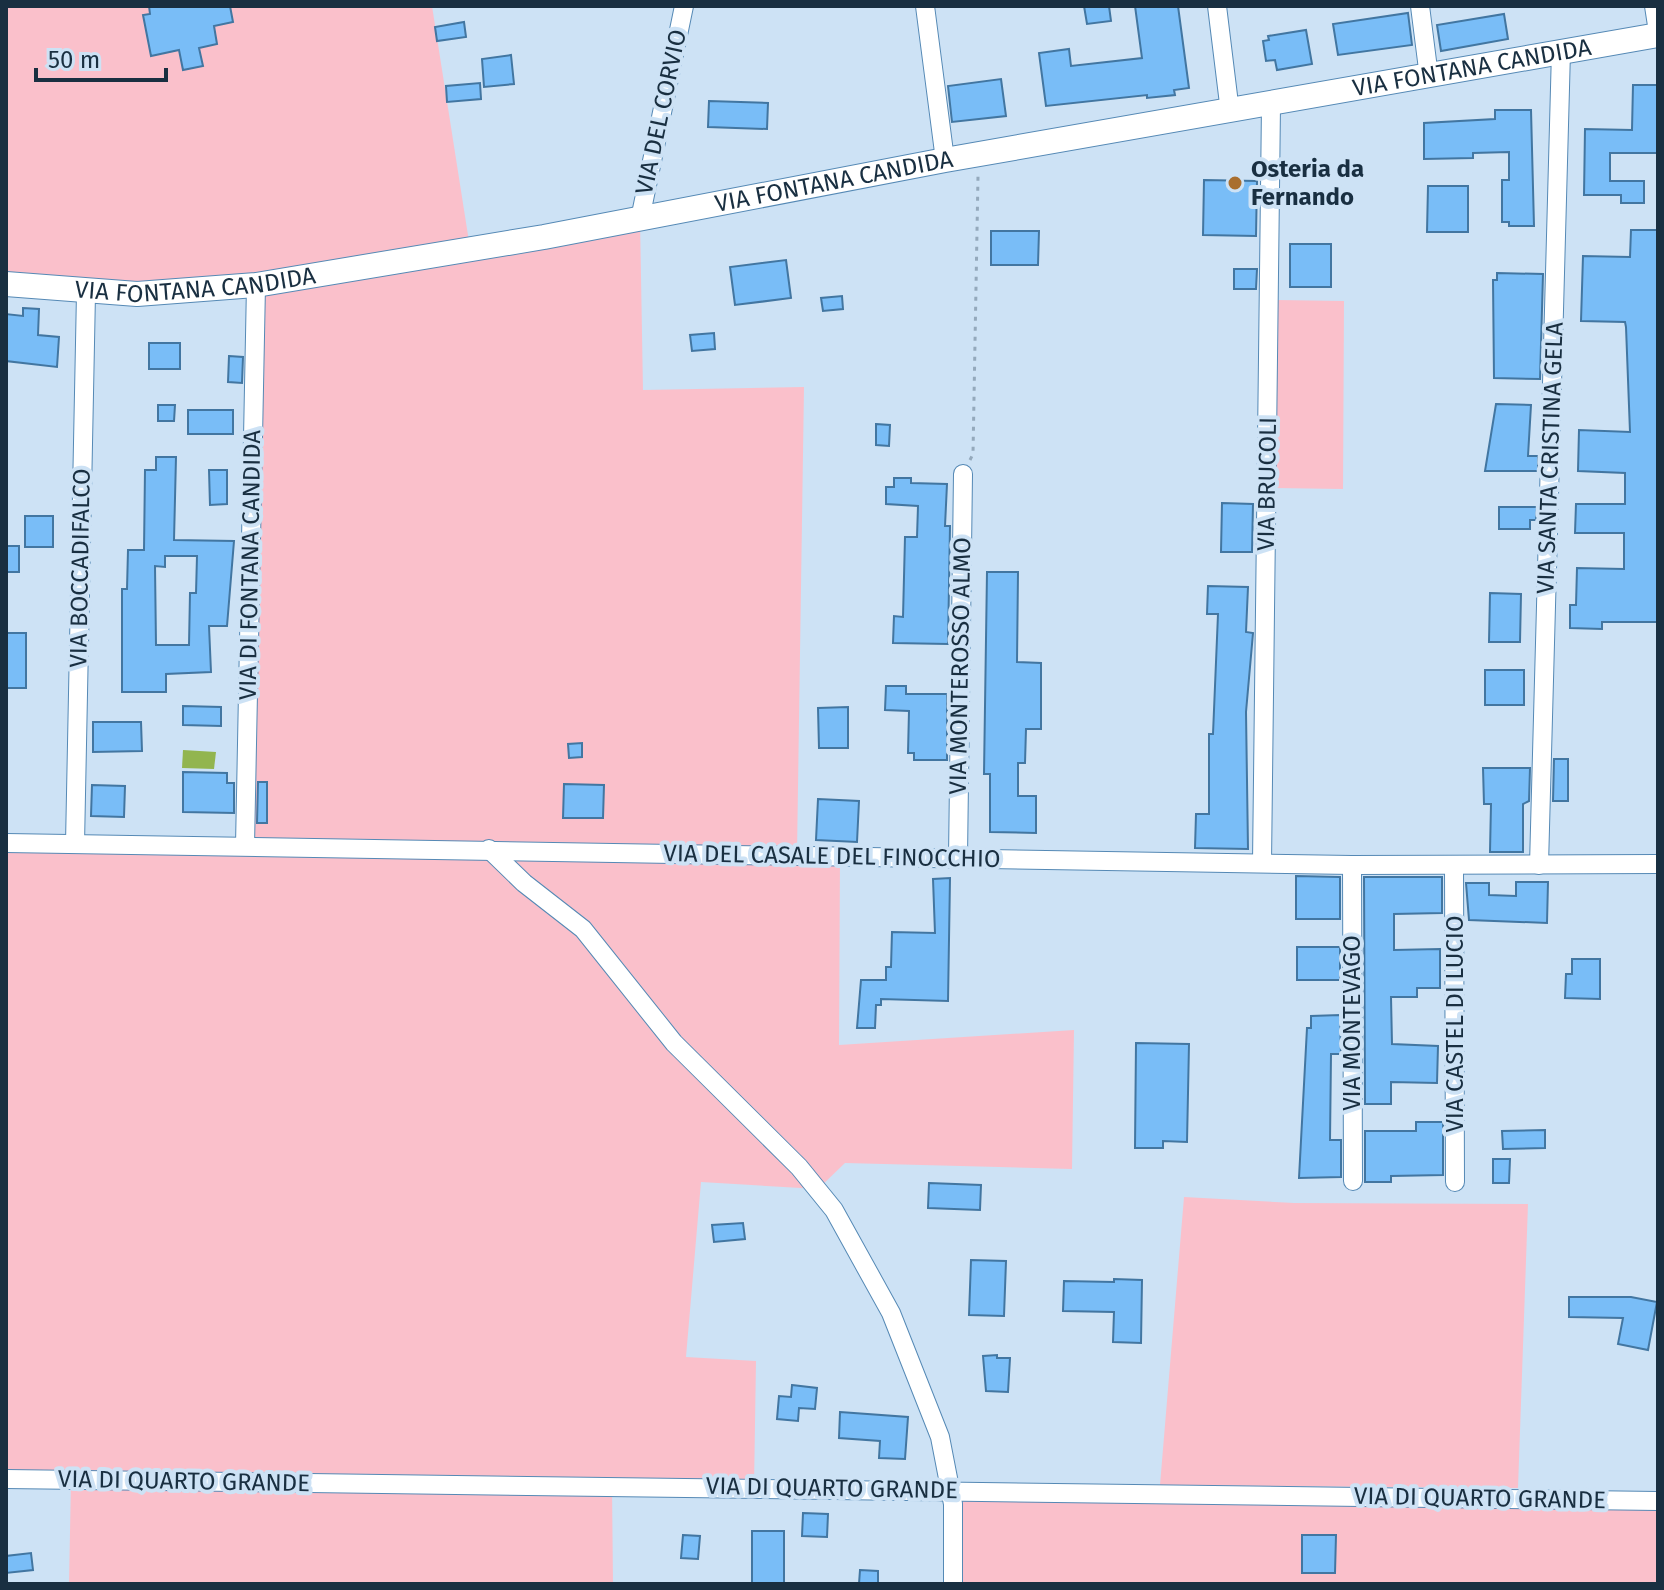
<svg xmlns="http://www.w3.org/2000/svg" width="1664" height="1590" font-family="'Fira Sans',sans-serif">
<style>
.green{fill:#fac0cb}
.water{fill:#92b54f}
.building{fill:#79bdf7;stroke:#4276a1;stroke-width:2;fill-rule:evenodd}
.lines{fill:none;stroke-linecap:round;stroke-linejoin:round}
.minor-casing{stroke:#5589b5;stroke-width:20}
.secondary-casing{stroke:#5589b5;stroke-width:26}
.path{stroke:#94a9bc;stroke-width:3;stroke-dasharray:4 6;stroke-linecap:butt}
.minor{stroke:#fff;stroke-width:18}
.secondary{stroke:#fff;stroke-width:24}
.poi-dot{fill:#a96f2f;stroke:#cde2f5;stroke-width:3}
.labels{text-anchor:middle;stroke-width:8;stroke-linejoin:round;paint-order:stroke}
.street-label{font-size:24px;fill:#192f41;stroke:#cde2f5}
.poi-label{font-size:24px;font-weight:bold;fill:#192f41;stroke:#cde2f5;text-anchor:start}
</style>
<rect width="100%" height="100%" fill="#cde2f5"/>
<g class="green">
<polygon points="6,6 432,6 470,248 640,219 643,390 804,387 797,854 840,856 839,1045 1074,1030 1072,1169 845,1163 818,1189 701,1182 686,1357 756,1361 754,1487 612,1486 613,1584 69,1584 71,1480 6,1479 6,843 245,846 256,285 6,284"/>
<polygon points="1277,300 1344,301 1343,489 1274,488"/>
<polygon points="1184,1197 1294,1203 1528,1204 1518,1488 1160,1485"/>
<polygon points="965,1499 1658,1509 1658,1584 962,1584 960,1507"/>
</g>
<polygon class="water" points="183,750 216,752 214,769 182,768"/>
<g class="building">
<polygon points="149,6 230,6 233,22 214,26 217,44 199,48 203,66 183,70 179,50 151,56 143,15 150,14"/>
<polygon points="1084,6 1109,6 1111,21 1087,24"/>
<polygon points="1135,6 1178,6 1189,88 1174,90 1175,95 1147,98 1147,95 1046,106 1039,53 1069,49 1071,66 1142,58"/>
<polygon points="1408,13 1412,45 1338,55 1333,24"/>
<polygon points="1504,14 1508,39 1441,51 1437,25"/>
<polygon points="464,22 466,37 437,41 435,27"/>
<polygon points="1306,30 1312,64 1277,70 1275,60 1266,61 1263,41 1269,40 1268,36"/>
<polygon points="511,55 514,84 484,87 482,59"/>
<polygon points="1001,79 1006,116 952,122 948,86"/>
<polygon points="480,83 481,99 447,102 446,86"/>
<polygon points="1633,85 1658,85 1658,153 1610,153 1610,181 1644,181 1644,203 1621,203 1621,195 1584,195 1585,129 1632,130"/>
<polygon points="709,101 768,103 767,129 708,127"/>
<polygon points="1495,110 1531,110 1534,226 1509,226 1509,222 1502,222 1502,180 1509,180 1509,152 1473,153 1473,158 1424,159 1424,123 1495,119"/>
<polygon points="1204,180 1257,181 1256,236 1203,235"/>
<polygon points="1428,186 1468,186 1468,232 1427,232"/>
<polygon points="1631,230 1658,230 1657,622 1602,622 1602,629 1570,628 1570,605 1576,605 1577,568 1624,569 1624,533 1575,533 1576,504 1625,504 1625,473 1578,471 1579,430 1630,432 1626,327 1625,322 1581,321 1583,256 1630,257"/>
<polygon points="991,231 1039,231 1038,265 991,265"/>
<rect x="1290" y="244" width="41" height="43"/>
<polygon points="786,260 791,298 735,305 730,267"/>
<polygon points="1234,269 1257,269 1256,289 1234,289"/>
<polygon points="1497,273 1543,274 1540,379 1494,378 1493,280 1497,280"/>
<polygon points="842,296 843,309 823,311 821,298"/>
<polygon points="23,308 39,309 38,335 59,337 57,367 6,361 6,314 23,316"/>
<polygon points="714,333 715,349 692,351 690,335"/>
<rect x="149" y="343" width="31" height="26"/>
<polygon points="229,356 243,357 242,383 228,382"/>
<polygon points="1496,404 1531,405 1528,456 1538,456 1538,471 1485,471"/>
<polygon points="158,405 175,405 174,421 158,421"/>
<rect x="188" y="410" width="45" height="24"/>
<polygon points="876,424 890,425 889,446 876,445"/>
<path d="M156 457H176L174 540 234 541 227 626H209L211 672 166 674V692H122V589H127L128 550H144L145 470H156ZM165 556H197L196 593H190L189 645H156L155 566 165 567Z"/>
<polygon points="209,470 227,470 227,504 210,505"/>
<polygon points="894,478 911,478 911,483 947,484 945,526 950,526 948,644 893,643 894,616 903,617 905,537 917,537 918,506 886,504 886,487 894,487"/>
<polygon points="1222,503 1253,504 1252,552 1221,552"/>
<polygon points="1499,507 1537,507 1536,520 1530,520 1530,529 1499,529"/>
<rect x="25" y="516" width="28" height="31"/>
<rect x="6" y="546" width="13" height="26"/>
<polygon points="987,572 1018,572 1017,662 1041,663 1041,729 1026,729 1025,763 1018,763 1018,796 1036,796 1036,833 990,832 990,774 984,774"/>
<polygon points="1208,586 1248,587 1246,632 1253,633 1246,712 1248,849 1195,848 1196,814 1209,814 1209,734 1213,734 1218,614 1207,614"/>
<polygon points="1490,593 1521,594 1520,642 1489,642"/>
<rect x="6" y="633" width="20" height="55"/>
<rect x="1485" y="670" width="39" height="35"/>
<polygon points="886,686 906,686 906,694 947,694 947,760 914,760 914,753 908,753 909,711 885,710"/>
<polygon points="183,706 221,707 221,726 183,725"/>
<polygon points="848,707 848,748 819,748 818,708"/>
<polygon points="93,722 141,722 142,751 93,752"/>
<polygon points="582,743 582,757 569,758 568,744"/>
<polygon points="1554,759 1568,759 1568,801 1553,801"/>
<polygon points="1483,768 1530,768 1529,801 1523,804 1523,852 1490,852 1491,804 1484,804"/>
<polygon points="183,772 227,773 227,783 234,783 234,813 183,812"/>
<polygon points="258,782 267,782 267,823 257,823"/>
<polygon points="564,784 604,785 603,818 563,818"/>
<polygon points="92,785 125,786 124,817 91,816"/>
<polygon points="818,799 859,801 857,842 816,840"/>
<polygon points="1296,876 1340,877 1340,919 1296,919"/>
<polygon points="1364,877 1442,877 1442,913 1394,914 1394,950 1440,949 1440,988 1417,988 1417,997 1391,997 1392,1044 1438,1046 1437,1083 1391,1082 1391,1104 1365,1104"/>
<polygon points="950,878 948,1001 881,999 881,1005 876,1005 875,1028 857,1028 861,980 886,980 886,967 891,967 892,932 935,933 933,879"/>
<polygon points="1516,882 1548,882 1547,923 1469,920 1466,883 1489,883 1489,895 1516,896"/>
<rect x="1297" y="947" width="43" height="33"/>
<polygon points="1572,959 1600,959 1600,999 1565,998 1566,974 1572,974"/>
<polygon points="1340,1015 1341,1054 1331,1054 1330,1140 1341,1140 1341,1177 1299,1178 1307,1028 1311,1028 1311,1016"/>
<polygon points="1136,1043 1189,1044 1187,1142 1163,1141 1163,1148 1135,1148"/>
<polygon points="1416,1122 1443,1122 1443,1175 1391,1176 1391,1182 1365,1182 1365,1131 1416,1131"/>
<polygon points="1545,1130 1545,1148 1503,1149 1502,1131"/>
<polygon points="1493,1159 1510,1159 1509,1183 1493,1183"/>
<polygon points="929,1183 981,1185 980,1210 928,1208"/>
<polygon points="743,1223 745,1239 714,1242 712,1225"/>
<polygon points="971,1260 1006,1261 1004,1316 969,1315"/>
<polygon points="1114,1279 1142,1280 1141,1343 1113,1342 1114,1312 1063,1311 1064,1281 1114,1282"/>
<polygon points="1569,1297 1631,1297 1657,1302 1648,1350 1618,1344 1623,1318 1569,1317"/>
<polygon points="997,1355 997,1358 1010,1358 1008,1392 986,1391 983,1356"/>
<polygon points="792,1385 817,1388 815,1409 799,1408 798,1421 777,1419 779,1396 791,1397"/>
<polygon points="840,1412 908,1417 905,1459 879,1458 880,1441 839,1438"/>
<polygon points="803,1513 828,1514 827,1537 802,1536"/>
<rect x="752" y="1531" width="32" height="53"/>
<polygon points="683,1535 700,1536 698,1559 681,1558"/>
<polygon points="1302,1535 1336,1535 1335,1573 1302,1573"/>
<polygon points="31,1553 33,1570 6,1573 6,1556"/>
<polygon points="860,1570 878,1571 878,1584 859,1584"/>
</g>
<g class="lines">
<g class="minor-casing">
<g id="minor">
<polyline points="925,6 945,160"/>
<polyline points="1217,6 1230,112"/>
<polyline points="1420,6 1429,77"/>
<polyline points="1654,6 1658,32"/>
<polyline points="640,219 684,6"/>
<polyline points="6,843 1352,865 1658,864"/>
<polyline points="75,844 86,293"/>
<polyline points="245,846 256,285"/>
<polyline points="489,849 524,883 583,929 674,1043 799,1167 834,1210 891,1313 940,1437 953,1504 953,1584"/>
<polyline points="958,858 963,474"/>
<polyline points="1262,863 1271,105"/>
<polyline points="1352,865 1353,1181"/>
<polyline points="1454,865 1455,1182"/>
<polyline points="1539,865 1561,51"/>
<polyline points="6,1479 1658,1501"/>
</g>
</g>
<g class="secondary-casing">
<g id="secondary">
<path id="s1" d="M6 284 137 294 256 285 544 237 945 160 1658 35"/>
</g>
</g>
<polyline class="path" points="970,460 973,454 978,176"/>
<use href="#minor" class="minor"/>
<use href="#secondary" class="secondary"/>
</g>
<circle class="poi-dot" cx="1235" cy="183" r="8"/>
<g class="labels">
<g class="street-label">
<text dy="8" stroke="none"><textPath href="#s1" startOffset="1486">VIA FONTANA CANDIDA</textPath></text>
<text transform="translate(661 112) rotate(-78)" y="8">VIA DEL CORVIO</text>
<text dy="8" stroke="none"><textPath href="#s1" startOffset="838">VIA FONTANA CANDIDA</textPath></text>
<text dy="8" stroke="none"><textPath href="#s1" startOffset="190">VIA FONTANA CANDIDA</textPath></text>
<text transform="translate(1550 458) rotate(-88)" y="8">VIA SANTA CRISTINA GELA</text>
<text transform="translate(1267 484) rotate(-89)" y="8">VIA BRUCOLI</text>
<text transform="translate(250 565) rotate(-89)" y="8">VIA DI FONTANA CANDIDA</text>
<text transform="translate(80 568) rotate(-89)" y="8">VIA BOCCADIFALCO</text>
<text transform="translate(960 666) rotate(-89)" y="8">VIA MONTEROSSO ALMO</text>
<text transform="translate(832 856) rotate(1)" y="8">VIA DEL CASALE DEL FINOCCHIO</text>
<text transform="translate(1352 1023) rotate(-90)" y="8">VIA MONTEVAGO</text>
<text transform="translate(1455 1024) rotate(-90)" y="8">VIA CASTEL DI LUCIO</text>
<text transform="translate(184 1481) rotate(1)" y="8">VIA DI QUARTO GRANDE</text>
<text transform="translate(832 1488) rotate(1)" y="8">VIA DI QUARTO GRANDE</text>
<text transform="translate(1480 1498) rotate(1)" y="8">VIA DI QUARTO GRANDE</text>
</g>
<g class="poi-label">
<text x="1251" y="177">Osteria da<tspan x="1251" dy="28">Fernando</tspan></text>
</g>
</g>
<rect width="1664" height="1590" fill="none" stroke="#192f41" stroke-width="16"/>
<path d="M36 68v12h130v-12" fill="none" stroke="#192f41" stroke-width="4"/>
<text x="48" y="68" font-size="24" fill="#192f41" stroke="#cde2f5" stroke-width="6" paint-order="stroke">50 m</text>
</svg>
